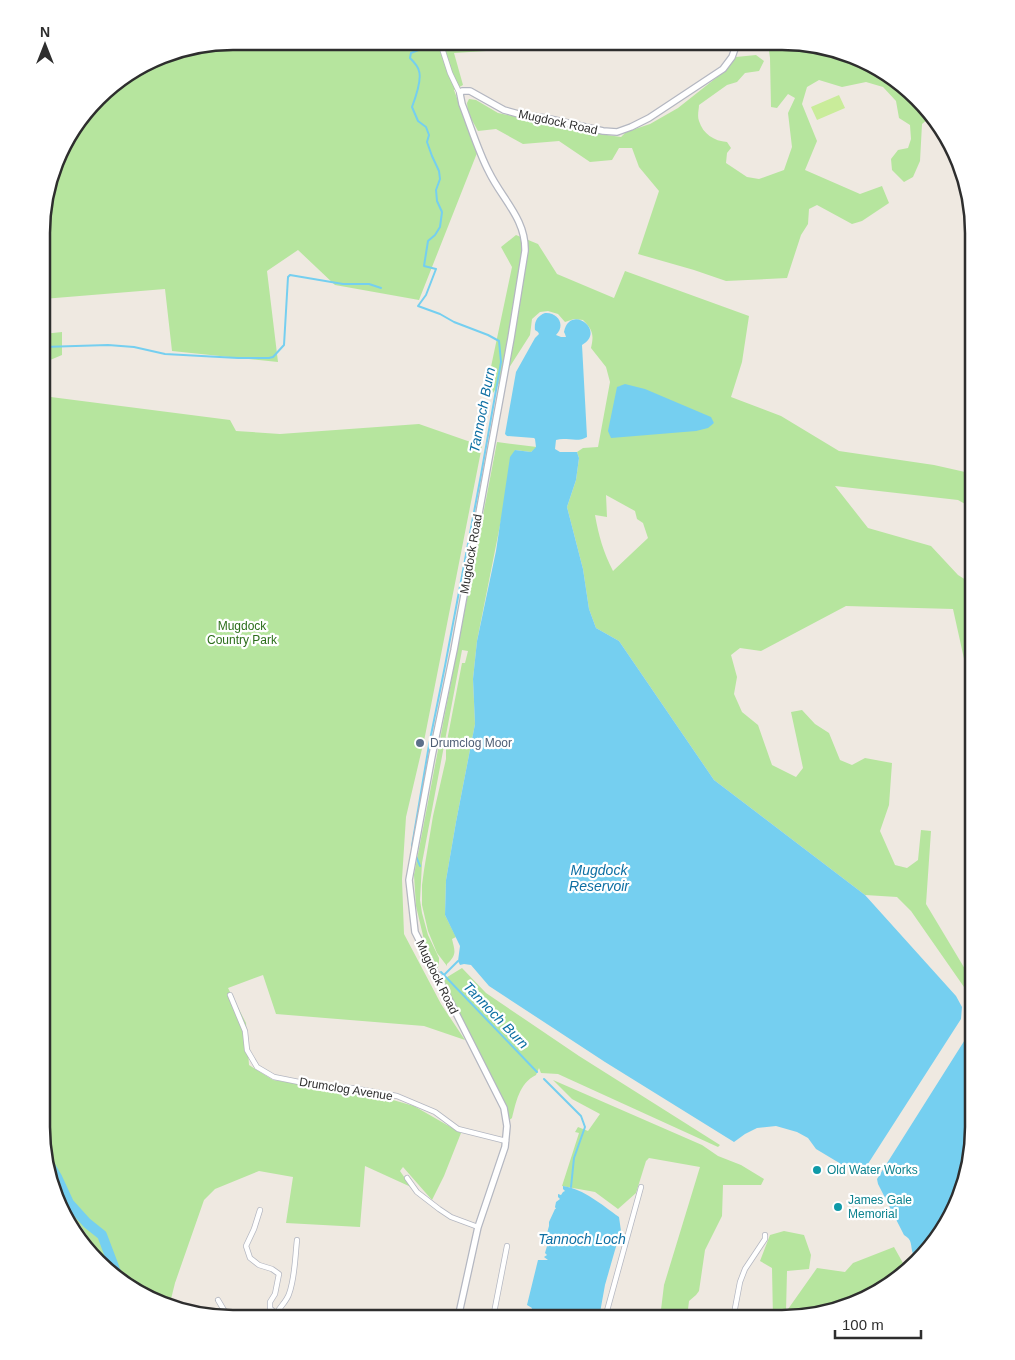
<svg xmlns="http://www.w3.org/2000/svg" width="1015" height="1360" font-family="Arial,sans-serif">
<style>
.industrial{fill:#e3e1e8}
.green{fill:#b6e59e;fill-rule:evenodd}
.pitch{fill:#c9ec9a}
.water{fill:#75cff0}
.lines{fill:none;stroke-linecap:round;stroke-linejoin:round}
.stream{stroke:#75cff0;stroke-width:2}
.river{stroke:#75cff0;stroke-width:10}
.minor-casing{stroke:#b4b7c1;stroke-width:6}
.tertiary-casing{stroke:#b4b7c1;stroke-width:8}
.minor{stroke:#fff;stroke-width:4.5}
.tertiary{stroke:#fff;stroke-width:5.5}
.service-dot{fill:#5c6f8a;stroke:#fff;stroke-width:2}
.culture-dot{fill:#0f9aa8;stroke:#fff;stroke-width:2}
.labels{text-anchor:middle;stroke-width:4.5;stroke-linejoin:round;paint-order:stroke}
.street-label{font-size:12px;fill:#2e2e2e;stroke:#fff}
.park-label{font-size:12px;fill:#2c6e1b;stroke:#fff}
.service-label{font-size:12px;fill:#4e5e75;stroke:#fff;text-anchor:start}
.culture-label{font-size:12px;fill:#0d838f;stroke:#fff;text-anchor:start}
.water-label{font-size:14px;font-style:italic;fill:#0d6fa3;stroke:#fff}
.rim{fill:none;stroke:#2e2e2e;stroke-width:2.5}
</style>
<rect width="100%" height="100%" fill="#efe9e1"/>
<polygon class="industrial" points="55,1188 62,1199 115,1276 89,1253 61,1212"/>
<g class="green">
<polygon points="233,41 627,42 454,53 463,85 454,90 477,153 419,300 335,285 298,250 267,271 278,362 172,351 165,289 43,299 43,208 67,137 107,89 171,52"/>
<path d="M768 43H807L889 74 922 103 928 119 922 124 920 161 913 177 904 182 892 170 891 159 898 150 908 148 911 139 910 125 899 118 896 101 883 87 866 82 842 87 819 80 807 87 802 104 817 141 805 170 860 194 882 186 889 203 862 221 852 224 817 205 809 209 808 224 801 235 787 278 726 281 694 270 638 254 659 191 639 167 632 148H619L612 160 590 162 559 141 523 144 496 129 478 131 468 113 467 103 469 99 476 100 498 113 518 117 546 120 593 133 621 137 626 132 650 124 678 108 721 74 736 57 756 55 764 61 759 71 745 73 737 82 727 85 699 105C699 109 697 116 699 121 703 134 714 141 727 142L731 148 727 153 726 163 747 177 759 179 784 170 792 147 788 113 795 98 788 94 777 108 771 107 770 58Z"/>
<path d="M516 235 538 244 557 274 614 298 625 271 749 316 742 362 731 397 781 416 839 451 934 465 974 474V509L958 500 835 486 868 528 931 546 958 575 974 585V704L953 609 846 606 761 651 740 648 731 655 737 677 734 694 742 712 758 725 772 765 796 777 803 768 791 712 802 710 815 724 829 733 840 760 852 765 865 758 892 763 889 805 880 831 895 865 907 868 918 860 921 830 931 831 926 904 968 974 973 979V992L964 987 911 911 897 897 865 895 714 780 619 641 596 628 589 609 583 569 567 507 576 480 579 458 577 452 583 448 598 447 610 382 606 367 591 348C594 335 593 330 583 320L574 319 565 322 558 314 548 311 540 312 532 319 530 335 493 393 488 381 512 267 501 247ZM619 386 641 390 714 423 691 429 610 435ZM606 495 635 511 637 519 643 523 648 538 613 571C603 551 599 537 595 515L607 517Z"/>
<polygon points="62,332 62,355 43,363 43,334"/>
<polygon points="43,396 230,420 236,431 280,434 419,424 482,446 425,736 406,817 402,879 404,934 441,1004 465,1040 424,1026 276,1014 263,975 228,988 246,1023 249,1065 273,1080 372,1094 414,1106 461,1133 444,1176 432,1200 403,1167 400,1171 411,1187 365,1166 360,1227 286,1223 293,1177 259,1171 215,1189 204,1200 175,1283 170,1303 126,1286 115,1276 62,1199 55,1188 41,1126"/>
<path d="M497 442 537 447 531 452 515 450 477 641 473 679 475 724 456 822 446 880 445 915 456 937 452 939C455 951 457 955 447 964V966L437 953 428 931 422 905V885L424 870 433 816 446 759V746L462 663H465L468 651 462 650 422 863 420 900 422 913 428 935 439 958V965L437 969 425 944 416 906 414 875Z"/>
<polygon points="974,735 973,806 966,801 965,767"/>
<path d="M462 968 486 993 579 1056 720 1145 718 1147 558 1074 541 1073 539 1068 536 1075C519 1083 516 1103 512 1118L508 1121 448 991 444 979Z"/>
<polygon points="553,1080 702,1145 718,1156 741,1165 764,1179 761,1185 723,1185 722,1216 705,1250 699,1291 696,1295 689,1301 687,1318 660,1318 664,1285 700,1167 649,1158 646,1161 636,1193 618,1209 595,1192 562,1186 579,1133 575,1132 578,1127 588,1131 600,1114 572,1099"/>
<polygon points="784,1231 804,1235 811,1255 809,1269 787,1271 786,1312 817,1268 845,1272 853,1263 894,1247 908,1272 867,1299 782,1319 773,1319 772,1268 760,1261 770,1235"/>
</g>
<polygon class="pitch" points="839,95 845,108 817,120 811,107"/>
<g class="water">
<path d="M545 313C558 312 566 325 556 335L561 337H566L565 334 564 332C570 303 607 331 582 345L587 437C578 443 566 437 556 440L555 449 560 452H577L579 458 576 480 567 507 583 569 589 609 596 628 619 641 714 780 865 895 956 996 962 1007 961 1019 864 1170 859 1172 851 1170 816 1149 808 1138 797 1132 776 1126 757 1128 745 1134 734 1142 605 1062 489 986 471 965 464 964 460 965 458 961 460 946 445 915 446 880 456 822 475 724 473 679 477 641 496 551 510 457 515 450 531 452 536 447 535 439 534 438 507 436 505 434 516 372 535 338 539 334 538 332 535 330C534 322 537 316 545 313Z"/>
<polygon points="625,384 645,389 711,417 714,423 708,428 696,431 611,438 608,431 617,387"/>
<path d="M973 1027V1140L963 1189 942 1233 917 1262C915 1259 914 1256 913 1254 910 1245 913 1240 904 1235L878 1184 877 1179Z"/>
<path d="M563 1186C584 1189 602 1205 619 1217L621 1231 615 1250 605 1285 599 1318H524L525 1314H527L528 1311H531L532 1308 527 1305 538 1260H548L544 1257 547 1255 545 1253 547 1246 544 1244 549 1226V1222L555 1209H556L555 1207 556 1202 560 1199 558 1197V1194L561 1195 563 1192 565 1191 563 1189Z"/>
</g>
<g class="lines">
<g class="stream">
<polyline points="43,347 108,345 134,347 165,354 238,358 269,358 273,357 284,345 288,277 290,275 343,284 369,284 381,288"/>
<path d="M413 849 412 846 429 745 445 666 481 475 501 362 499 341 488 335 454 322 440 314 418 306 426 295 436 269 424 266 428 241 435 235 440 227 442 212 437 201 436 190 440 179 439 171 432 156 427 142 429 135 426 127 418 121 412 107C415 99 422 80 419 71 418 66 414 62 410 58L411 53 421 49 416 47 414 42"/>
<polyline points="416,856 420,866"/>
<polyline points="441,972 537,1072"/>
<polyline points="444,975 458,961"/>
<polyline points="544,1079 581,1116 585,1127 574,1158 571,1187"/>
</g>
<polyline class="river" points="51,1167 57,1177 69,1203 87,1223 102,1235 119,1280"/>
<g class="minor-casing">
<g id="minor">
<polyline points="440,42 450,73 460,94"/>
<polyline points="230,995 245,1031 247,1050 257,1067 274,1077 324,1087 352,1088 397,1096 435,1112 458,1129 506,1141"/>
<polyline points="407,1178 417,1192 439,1209 451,1217 478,1227"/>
<polyline points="260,1210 254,1229 246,1246 250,1258 259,1265 272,1269 279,1274 275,1294 270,1302 270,1309 275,1314"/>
<polyline points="91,1255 92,1254"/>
<polyline points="218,1300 228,1317"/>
<polyline points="264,1317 272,1310"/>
<path d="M275 1317C277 1309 286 1303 289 1294 295 1278 295 1258 297 1240"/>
<polyline points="493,1318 507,1246"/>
<polyline points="605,1318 641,1187"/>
<polyline points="733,1319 740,1282 745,1269 765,1239 765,1235"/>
</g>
</g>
<g class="tertiary-casing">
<path id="tertiary" d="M458 1318 478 1227 505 1147 507 1126 504 1108 415 932 409 880 432 756 454 650 511 338 525 251C526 219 502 199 489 172 478 151 471 127 462 104L460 94 462 91H470L504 110 522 115 545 118 603 131 617 132 631 127 649 118 723 69 732 57 737 43"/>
</g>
<use href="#minor" class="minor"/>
<use href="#tertiary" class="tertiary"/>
</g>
<circle class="service-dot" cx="420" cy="743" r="5"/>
<g class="culture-dot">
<circle cx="817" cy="1170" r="5"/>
<circle cx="838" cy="1207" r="5"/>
</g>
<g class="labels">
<g class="street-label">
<text transform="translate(558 122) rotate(12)" y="4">Mugdock Road</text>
<text transform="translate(471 554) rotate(-80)" y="4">Mugdock Road</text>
<text transform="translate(437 977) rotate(64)" y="4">Mugdock Road</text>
<text transform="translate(346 1089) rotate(9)" y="4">Drumclog Avenue</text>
</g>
<g class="park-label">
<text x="242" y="630">Mugdock<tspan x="242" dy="14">Country Park</tspan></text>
</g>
<g class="service-label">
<text x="430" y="747">Drumclog Moor</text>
</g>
<g class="culture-label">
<text x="827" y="1174">Old Water Works</text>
<text x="848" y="1204">James Gale<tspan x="848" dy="14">Memorial</tspan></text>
</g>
<g class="water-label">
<text transform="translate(482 410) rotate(-79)" y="5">Tannoch Burn</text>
<text x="599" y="875">Mugdock<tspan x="599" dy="16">Reservoir</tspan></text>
<text transform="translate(496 1015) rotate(46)" y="5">Tannoch Burn</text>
<text x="582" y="1244">Tannoch Loch</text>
</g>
</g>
<path d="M0 0H1015V1360H0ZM233 50H782A183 183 0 0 1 965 233V1127A183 183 0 0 1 782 1310H233A183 183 0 0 1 50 1127V233A183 183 0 0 1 233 50Z" fill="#fff" fill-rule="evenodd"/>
<path class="rim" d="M233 50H782A183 183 0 0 1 965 233V1127A183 183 0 0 1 782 1310H233A183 183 0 0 1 50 1127V233A183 183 0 0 1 233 50Z"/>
<g transform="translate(45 45)" stroke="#ffffff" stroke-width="4" paint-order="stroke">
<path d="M0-4L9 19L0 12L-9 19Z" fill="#2e2e2e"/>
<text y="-8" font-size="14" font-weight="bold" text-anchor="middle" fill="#2e2e2e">N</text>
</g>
<path d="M835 1330v8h86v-8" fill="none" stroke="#2e2e2e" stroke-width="2.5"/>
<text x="842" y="1330" font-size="15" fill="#2e2e2e" stroke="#ffffff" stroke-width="4" paint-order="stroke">100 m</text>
</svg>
